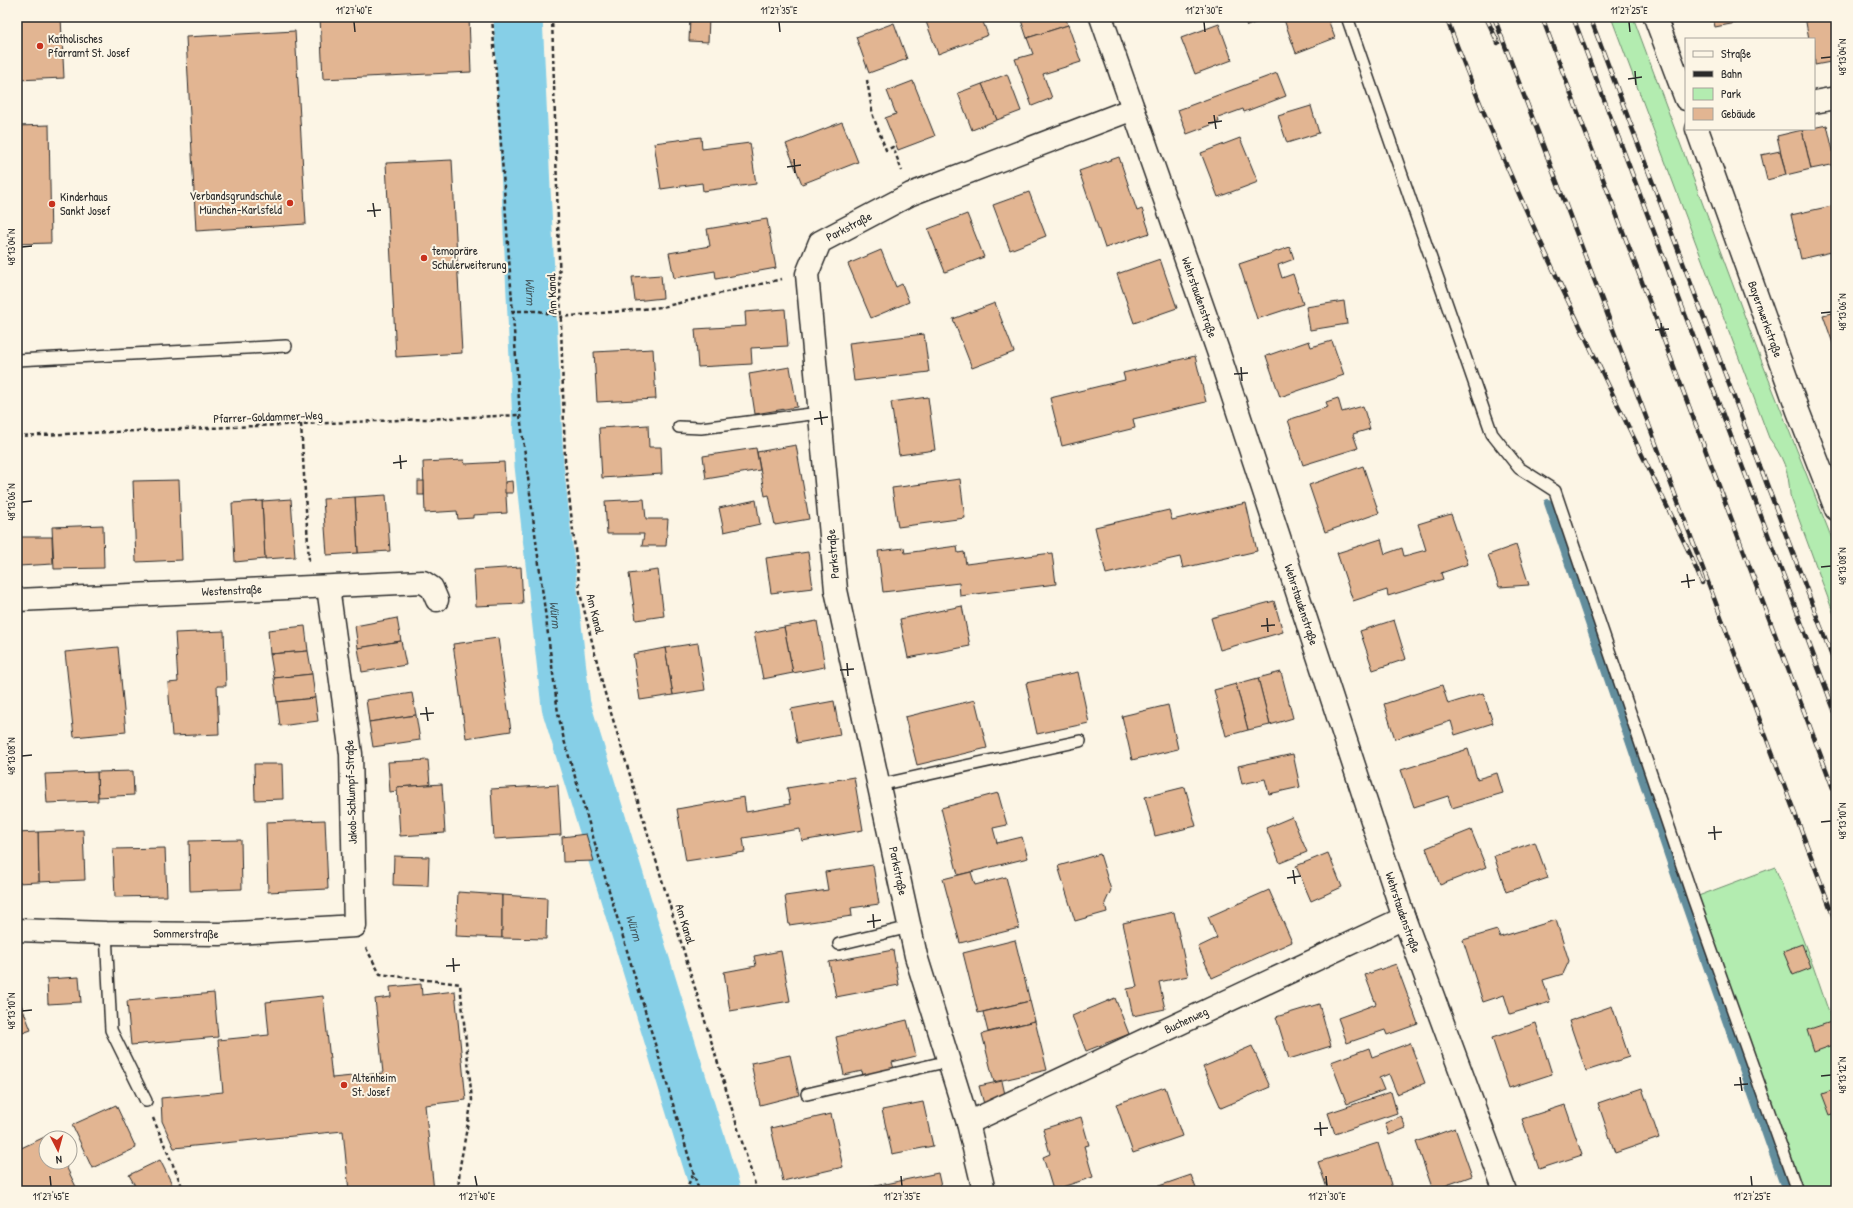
<svg xmlns="http://www.w3.org/2000/svg" width="1853" height="1208" font-family="'Patrick Hand',sans-serif">
<style>
.green{fill:#b3ecb0;stroke:#6f8c6e}
.lines{fill:none;stroke-linecap:round;stroke-linejoin:round}
.stream{stroke:#628d9c;stroke-width:8}
.river{stroke:#86cfe7;stroke-width:49}
.building{fill:#e2b592;stroke:#2b2b2b}
.service-casing{stroke:#2b2b2b;stroke-width:14}
.minor-casing{stroke:#2b2b2b;stroke-width:25}
.path{stroke:#2b2b2b;stroke-width:2.5;stroke-dasharray:4 3;stroke-linecap:butt}
.service{stroke:#fcf5e5;stroke-width:11}
.minor{stroke:#fcf5e5;stroke-width:22}
.rail-casing{stroke:#2b2b2b;stroke-width:4.5}
.rail{stroke:#fcf5e5;stroke-width:3;stroke-dasharray:9;stroke-linecap:butt}
.ticks{fill:none;stroke:#2b2b2b;stroke-width:1.5}
.poi-dot{fill:#c8321e;stroke:#fcf5e5;stroke-width:1.5}
.labels{text-anchor:middle;stroke-width:4;stroke-linejoin:round;paint-order:stroke}
.poi-label{font-size:12px;fill:#2b2b2b;stroke:#fcf5e5;text-anchor:start}
.street-label{font-size:12px;fill:#2b2b2b;stroke:#fcf5e5}
.water-label{font-size:13px;font-style:italic;fill:#465c63;stroke:#fcf5e5}
.neatline{fill:none;stroke:#2b2b2b;stroke-width:1.5}
.ticks-label{font-size:10px;text-anchor:middle;fill:#2b2b2b}
</style>
<rect width="100%" height="100%" fill="#fcf5e5"/>
<filter id="ink" filterUnits="userSpaceOnUse"><feTurbulence type="fractalNoise" baseFrequency=".025" numOctaves="2"/><feDisplacementMap in="SourceGraphic" scale="8" xChannelSelector="R" yChannelSelector="G"/><feConvolveMatrix kernelMatrix="1 2 1 2 8 2 1 2 1" color-interpolation-filters="sRGB"/></filter>
<g filter="url(#ink)">
<g class="green">
<path d="M1611 17H1633L1758 352 1836 549V620L1790 495C1789 471 1783 457 1769 438Z"/>
<polygon points="1775,867 1813,966 1836,1033 1836,1191 1797,1191 1693,898"/>
</g>
<g class="lines">
<polyline class="stream" points="1548,503 1677,881 1786,1191"/>
<path class="river" id="s1" d="M518 17 539 465 566 706 716 1191"/>
</g>
<g class="building">
<polygon points="17,17 61,17 64,78 17,80"/>
<polygon points="320,17 469,17 471,72 323,79"/>
<polygon points="690,17 709,17 708,42 689,41"/>
<polygon points="724,17 739,17 726,21"/>
<polygon points="931,17 981,17 988,35 938,54 925,19"/>
<polygon points="1020,17 1065,17 1068,25 1027,38"/>
<polygon points="1243,17 1270,17 1247,26"/>
<polygon points="1283,17 1327,17 1335,38 1296,53"/>
<polygon points="1713,17 1735,17 1736,23 1715,27"/>
<polygon points="1805,17 1836,17 1836,61 1815,65 1814,39 1809,39"/>
<polygon points="894,23 907,59 869,73 856,37"/>
<polygon points="1219,24 1232,60 1195,74 1181,38"/>
<polygon points="1068,25 1081,62 1043,74 1052,98 1032,106 1015,59 1033,54 1027,38"/>
<polygon points="295,31 306,224 196,231 186,37"/>
<polygon points="1277,73 1286,96 1244,112 1243,109 1218,118 1219,122 1187,134 1178,110"/>
<polygon points="1007,74 1021,111 997,120 982,84"/>
<polygon points="913,81 935,136 898,150 885,118 896,114 887,91"/>
<polygon points="982,84 997,120 972,130 958,93"/>
<polygon points="1311,106 1319,133 1287,143 1278,116"/>
<polygon points="842,122 858,162 802,184 786,144"/>
<polygon points="49,125 51,243 17,244 17,126"/>
<polygon points="1827,125 1836,164 1811,169 1802,130"/>
<polygon points="1802,130 1811,169 1786,175 1777,136"/>
<polygon points="701,137 702,149 750,143 756,184 703,191 702,183 661,189 654,143"/>
<polygon points="1240,138 1258,182 1218,197 1201,153"/>
<polygon points="1780,151 1786,175 1767,180 1761,155"/>
<polygon points="1119,157 1137,211 1142,209 1150,233 1105,248 1079,171"/>
<polygon points="452,160 462,353 396,357 386,163"/>
<polygon points="1029,192 1046,236 1010,250 993,205"/>
<polygon points="1836,205 1836,251 1801,259 1791,215"/>
<polygon points="967,214 984,257 945,272 928,229"/>
<polygon points="767,219 776,268 716,279 715,271 674,278 669,253 710,246 707,229"/>
<polygon points="1290,247 1294,259 1278,265 1282,278 1293,274 1303,304 1257,319 1239,264"/>
<polygon points="881,250 896,287 902,284 909,302 871,318 848,264"/>
<polygon points="1160,259 1177,308 1134,323 1117,274"/>
<polygon points="661,275 663,298 635,301 632,277"/>
<polygon points="1344,301 1347,324 1310,330 1306,307"/>
<polygon points="995,303 1014,352 972,368 953,319"/>
<polygon points="785,309 788,346 751,348 752,364 698,367 695,329 746,326 745,312"/>
<polygon points="1836,312 1836,352 1823,315"/>
<polygon points="924,334 929,372 854,381 849,343"/>
<polygon points="1309,341 1311,347 1332,341 1344,375 1280,397 1266,356"/>
<polygon points="653,349 656,399 597,402 594,352"/>
<polygon points="1195,356 1206,402 1133,419 1135,428 1062,446 1050,398 1125,380 1123,373"/>
<polygon points="790,367 797,407 755,414 749,374"/>
<polygon points="928,397 935,450 899,455 891,402"/>
<polygon points="1338,398 1342,412 1363,406 1370,429 1353,434 1358,448 1303,465 1288,420 1328,407 1326,402"/>
<polygon points="648,425 649,447 661,447 662,474 602,478 599,428"/>
<polygon points="796,445 809,519 775,525 769,495 765,496 757,452"/>
<polygon points="756,448 760,470 706,479 703,456"/>
<polygon points="464,460 465,464 504,462 507,513 473,515 473,518 458,519 457,511 425,513 423,462"/>
<polygon points="1363,466 1379,513 1325,532 1309,485"/>
<polygon points="960,479 965,518 898,527 892,488"/>
<polygon points="179,480 182,560 136,562 133,481"/>
<rect x="418" y="481" width="6" height="14"/>
<polygon points="512,481 513,493 505,493 505,482"/>
<polygon points="386,495 390,551 358,553 355,497"/>
<polygon points="355,497 358,553 327,555 323,499"/>
<polygon points="291,499 295,557 265,559 262,501"/>
<polygon points="644,499 646,519 668,519 666,546 642,546 644,534 607,534 605,501"/>
<polygon points="756,500 760,524 724,532 719,508"/>
<polygon points="262,501 265,559 235,562 232,503"/>
<polygon points="1246,503 1257,551 1183,568 1180,557 1106,574 1095,527 1169,510 1172,520"/>
<polygon points="1451,514 1468,564 1441,573 1443,579 1388,596 1387,590 1353,601 1337,553 1381,539 1385,554 1402,548 1404,556 1426,550 1418,524"/>
<polygon points="103,525 104,568 54,569 52,527"/>
<polygon points="17,537 52,537 53,564 19,566"/>
<polygon points="1516,545 1529,585 1499,587 1488,555"/>
<polygon points="957,546 958,553 964,552 966,564 1052,553 1056,584 960,596 959,583 883,592 878,551 904,548 905,553"/>
<polygon points="808,552 813,588 771,593 766,558"/>
<polygon points="521,567 523,604 476,606 474,570"/>
<polygon points="658,570 664,616 636,620 629,574"/>
<polygon points="1274,601 1283,632 1220,650 1211,618"/>
<polygon points="962,606 970,646 908,658 900,619"/>
<polygon points="397,618 401,641 358,648 355,626"/>
<polygon points="1394,620 1406,659 1373,670 1360,631"/>
<polygon points="817,621 825,667 793,673 784,627"/>
<polygon points="305,626 308,651 270,654 268,630"/>
<polygon points="784,627 793,673 763,679 754,633"/>
<polygon points="224,631 226,686 217,686 219,734 172,736 168,683 178,682 175,633"/>
<polygon points="498,638 511,731 466,738 453,644"/>
<polygon points="401,641 406,665 362,672 358,648"/>
<polygon points="698,643 705,690 673,695 665,648"/>
<polygon points="118,647 126,732 74,737 65,652"/>
<polygon points="665,648 673,695 640,700 633,654"/>
<polygon points="308,651 312,674 274,678 270,654"/>
<polygon points="1078,672 1089,723 1037,734 1026,683"/>
<polygon points="1281,672 1293,718 1270,725 1258,678"/>
<polygon points="312,674 315,698 277,702 274,678"/>
<polygon points="1258,678 1270,725 1248,730 1236,684"/>
<polygon points="1236,684 1248,730 1226,736 1214,690"/>
<polygon points="1442,685 1448,704 1483,693 1493,723 1455,735 1451,721 1395,739 1384,704"/>
<polygon points="412,693 416,715 369,722 366,700"/>
<polygon points="315,698 318,721 280,726 277,702"/>
<polygon points="975,700 987,748 917,765 905,717"/>
<polygon points="834,701 840,735 797,743 791,709"/>
<polygon points="1168,705 1178,749 1132,760 1122,716"/>
<polygon points="416,715 420,740 373,747 369,722"/>
<polygon points="1468,749 1477,779 1497,773 1503,793 1452,808 1448,796 1414,807 1401,770"/>
<polygon points="1293,754 1300,787 1269,794 1265,779 1242,784 1238,766"/>
<polygon points="428,760 430,785 397,787 397,791 390,792 388,762"/>
<polygon points="254,764 282,764 283,799 255,800"/>
<polygon points="133,771 134,795 98,797 97,772"/>
<polygon points="97,772 98,801 47,803 45,774"/>
<polygon points="854,777 863,830 802,841 800,829 743,838 745,852 686,861 677,809 744,797 746,812 790,804 787,788"/>
<polygon points="442,784 445,833 400,836 397,787"/>
<polygon points="558,785 561,835 494,839 491,789"/>
<polygon points="1185,787 1196,826 1155,836 1145,797"/>
<polygon points="998,793 1007,825 993,828 997,843 1022,837 1028,858 958,875 941,808"/>
<polygon points="1292,817 1307,852 1280,863 1266,828"/>
<polygon points="325,820 328,889 268,892 266,822"/>
<polygon points="83,830 85,880 39,882 38,832"/>
<polygon points="1471,830 1486,867 1440,885 1426,848"/>
<polygon points="38,832 39,882 17,883 17,833"/>
<polygon points="586,834 594,861 563,862 562,837"/>
<polygon points="241,840 242,889 190,891 189,841"/>
<polygon points="1535,842 1548,878 1506,892 1494,856"/>
<polygon points="165,848 167,896 115,897 113,849"/>
<polygon points="1328,853 1342,887 1311,901 1296,866"/>
<polygon points="1100,854 1111,890 1105,903 1107,912 1075,921 1058,866"/>
<polygon points="394,856 429,857 428,886 393,885"/>
<polygon points="873,865 879,904 851,908 852,916 789,925 785,896 828,890 825,872"/>
<polygon points="971,872 975,885 1006,877 1019,928 960,943 943,879"/>
<polygon points="1269,890 1292,942 1212,978 1198,947 1217,938 1208,917"/>
<polygon points="458,892 502,895 502,938 456,936"/>
<polygon points="502,895 547,898 546,939 502,938"/>
<polygon points="1174,912 1188,976 1159,982 1165,1009 1133,1016 1127,989 1137,987 1123,923"/>
<polygon points="1556,920 1569,961 1563,974 1543,980 1550,1002 1510,1014 1504,995 1483,1002 1463,940 1497,930 1500,937"/>
<polygon points="1015,940 1030,1001 978,1013 963,953"/>
<polygon points="1802,944 1811,968 1793,975 1783,951"/>
<polygon points="893,950 899,985 836,997 829,962"/>
<polygon points="781,951 790,1001 730,1011 724,972 756,966 754,956"/>
<polygon points="1396,964 1418,1024 1387,1035 1385,1030 1347,1043 1338,1018 1376,1004 1365,975"/>
<polygon points="79,977 81,1002 48,1004 47,979"/>
<polygon points="421,984 422,995 455,991 466,1100 425,1105 434,1191 349,1191 343,1131 174,1148 162,1121 161,1098 223,1092 218,1040 269,1035 266,1002 323,996 332,1078 383,1073 375,999 391,997 390,987"/>
<polygon points="214,993 218,1037 131,1045 127,1001"/>
<polygon points="17,994 31,1030 17,1035"/>
<polygon points="1115,998 1129,1034 1086,1051 1072,1016"/>
<polygon points="1030,1001 1035,1021 988,1032 983,1012"/>
<polygon points="1319,1004 1331,1046 1289,1059 1276,1017"/>
<polygon points="1612,1006 1629,1057 1586,1071 1569,1021"/>
<polygon points="907,1020 916,1056 892,1062 894,1069 863,1076 862,1071 844,1075 836,1037"/>
<polygon points="1035,1021 1047,1070 994,1082 982,1034"/>
<polygon points="1831,1022 1836,1037 1836,1044 1814,1052 1807,1030"/>
<polygon points="1536,1023 1552,1074 1509,1088 1492,1038"/>
<polygon points="1410,1043 1425,1083 1397,1094 1389,1074 1379,1078 1384,1090 1347,1104 1331,1062 1369,1048 1372,1057"/>
<polygon points="1252,1046 1270,1087 1221,1108 1203,1067"/>
<polygon points="790,1055 799,1095 760,1105 751,1063"/>
<polygon points="1002,1081 1006,1099 984,1104 979,1086"/>
<polygon points="1165,1087 1182,1136 1133,1153 1116,1104"/>
<polygon points="1642,1088 1659,1138 1615,1153 1598,1103"/>
<polygon points="1836,1089 1836,1113 1830,1115 1822,1094"/>
<polygon points="1391,1092 1397,1113 1335,1134 1328,1113"/>
<polygon points="923,1102 933,1146 892,1154 882,1110"/>
<polygon points="116,1105 136,1148 92,1168 72,1125"/>
<polygon points="1565,1105 1582,1155 1539,1169 1522,1119"/>
<polygon points="831,1114 843,1167 783,1181 771,1128"/>
<polygon points="1401,1116 1406,1128 1389,1135 1385,1123"/>
<polygon points="1081,1117 1089,1145 1084,1146 1093,1177 1053,1190 1043,1157 1050,1154 1043,1129"/>
<polygon points="1455,1128 1472,1176 1433,1190 1416,1142"/>
<polygon points="51,1134 53,1138 46,1138 46,1162 64,1162 78,1191 17,1191 17,1150"/>
<polygon points="1378,1143 1393,1191 1328,1191 1318,1162"/>
<polygon points="160,1160 172,1184 158,1191 138,1191 129,1175"/>
<polygon points="938,1173 942,1191 857,1191 856,1190"/>
<polygon points="1191,1175 1197,1191 1157,1191 1156,1187"/>
</g>
<g class="lines">
<g class="service-casing">
<g id="service">
<polyline points="1347,17 1492,434 1519,468 1555,491 1693,898 1797,1191"/>
<polyline points="17,360 286,346"/>
<polyline points="679,427 701,428 819,413"/>
<polyline points="879,785 1080,741"/>
<polyline points="106,933 111,1030 146,1101"/>
<polyline points="839,944 910,927"/>
<polyline points="807,1094 949,1061"/>
</g>
</g>
<g class="minor-casing">
<g id="minor">
<path id="s2" d="M1101 17 1218 351 1404 918 1505 1191"/>
<polyline points="1655,17 1686,99"/>
<polyline points="1814,102 1836,98"/>
<path id="s3" d="M1697 129 1798 411 1836 509"/>
<path id="s4" d="M17 600 423 582 432 588 437 600"/>
<path id="s5" d="M17 930 106 933 220 934 355 926 351 754 328 587"/>
<path id="s6" d="M968 1123 1404 918"/>
<path id="s7" d="M984 1191 968 1123 916 956 836 590 807 274 820 242 911 194 1133 109"/>
</g>
</g>
<g class="path">
<polyline points="492,17 520,415 558,713 564,740 699,1191"/>
<polyline points="552,17 565,460 580,593 604,690 757,1191"/>
<polyline points="867,80 873,116 886,150 893,147 902,171"/>
<polyline points="511,311 539,311 561,317 662,307 782,279"/>
<polyline points="301,424 309,561"/>
<polyline points="17,436 520,415"/>
<polyline points="366,948 380,974 460,984 472,1100 460,1166 458,1191"/>
<polyline points="153,1118 184,1191"/>
<polyline points="685,1191 694,1173"/>
</g>
<use href="#service" class="service"/>
<use href="#minor" class="minor"/>
<g class="rail-casing">
<g id="rail">
<path d="M1446 17C1515 201 1605 377 1690 554L1702 583"/>
<polyline points="1486,17 1498,43"/>
<polyline points="1494,17 1602,300 1836,923"/>
<polyline points="1542,17 1836,796"/>
<polyline points="1573,17 1836,715"/>
<polyline points="1590,17 1836,667"/>
</g>
</g>
<use href="#rail" class="rail"/>
</g>
</g>
<path class="ticks" d="M354 22 355 32M779 22 780 32M1204 22 1205 32M1629 22 1630 32M1821 58 1831 57M1635 71 1636 85M1628 79 1642 77M1214 115 1216 129M1208 123 1222 121M794 159 795 173M787 167 801 165M373 203 375 217M367 211 381 210M22 247 32 246M1821 313 1831 312M1661 323 1662 336M1655 330 1669 329M1241 367 1242 381M1234 374 1248 373M820 411 822 425M814 419 828 417M400 455 401 469M393 463 407 461M22 502 32 501M1821 567 1831 566M1687 574 1689 588M1681 582 1695 580M1267 618 1268 632M1261 626 1275 625M847 663 848 676M840 670 854 669M426 707 428 721M420 714 434 713M22 756 32 755M1821 822 1831 821M1714 826 1715 840M1708 833 1722 832M1293 870 1295 884M1287 878 1301 876M873 914 874 928M867 922 881 920M453 958 454 972M446 966 460 965M22 1011 32 1010M1821 1076 1831 1075M1740 1077 1742 1091M1734 1085 1748 1084M1320 1122 1321 1136M1314 1129 1328 1128M50 1176 51 1186M475 1176 477 1186M901 1176 902 1186M1326 1176 1327 1186M1751 1176 1752 1186"/>
<g class="poi-dot">
<circle cx="40" cy="46" r="4"/>
<circle cx="290" cy="203" r="4"/>
<circle cx="52" cy="204" r="4"/>
<circle cx="424" cy="258" r="4"/>
<circle cx="344" cy="1085" r="4"/>
</g>
<g class="labels">
<g class="poi-label">
<text x="48" y="43">Katholisches<tspan x="48" dy="14">Pfarramt St. Josef</tspan></text>
<text x="282" y="200" text-anchor="end">Verbandsgrundschule<tspan x="282" dy="14">München-Karlsfeld</tspan></text>
<text x="60" y="201">Kinderhaus<tspan x="60" dy="14">Sankt Josef</tspan></text>
<text x="432" y="255">temopräre<tspan x="432" dy="14">Schulerweiterung</tspan></text>
<text x="352" y="1082">Altenheim<tspan x="352" dy="14">St. Josef</tspan></text>
</g>
<g class="street-label">
<text dy="4" stroke="none"><textPath href="#s7" startOffset="1004">Parkstraße</textPath></text>
<text transform="translate(552 294) rotate(-92)" y="4">Am Kanal</text>
<text dy="4" stroke="none"><textPath href="#s2" startOffset="297">Wehrstaudenstraße</textPath></text>
<text dy="4" stroke="none"><textPath href="#s3" startOffset="202">Bayernwerkstraße</textPath></text>
<text transform="translate(268 417) rotate(-2)" y="4">Pfarrer-Goldammer-Weg</text>
<text transform="translate(833 554) rotate(-95)" y="4">Parkstraße</text>
<text dy="4" stroke="none"><textPath href="#s4" startOffset="215">Westenstraße</textPath></text>
<text dy="4" stroke="none"><textPath href="#s2" startOffset="621">Wehrstaudenstraße</textPath></text>
<text transform="translate(595 614) rotate(76)" y="4">Am Kanal</text>
<text transform="translate(351 792) rotate(-92)" y="4">Jakob-Schlumpf-Straße</text>
<text transform="translate(898 871) rotate(78)" y="4">Parkstraße</text>
<text dy="4" stroke="none"><textPath href="#s2" startOffset="945">Wehrstaudenstraße</textPath></text>
<text transform="translate(685 924) rotate(73)" y="4">Am Kanal</text>
<text dy="4" stroke="none"><textPath href="#s5" startOffset="169">Sommerstraße</textPath></text>
<text dy="4" stroke="none"><textPath href="#s6" startOffset="241">Buchenweg</textPath></text>
</g>
<g class="water-label">
<text dy="5" stroke="none"><textPath href="#s1" startOffset="275">Würm</textPath></text>
<text dy="5" stroke="none"><textPath href="#s1" startOffset="599">Würm</textPath></text>
<text dy="5" stroke="none"><textPath href="#s1" startOffset="923">Würm</textPath></text>
</g>
</g>
<rect width="1853" height="1208" fill="none" stroke="#fcf5e5" stroke-width="44"/>
<rect x="1685" y="38" width="130" height="92" fill="#fcf5e5" stroke="#a8a49b"/>
<rect x="1693" y="51" width="20" height="6" fill="#fcf5e5" stroke="#a8a49b"/>
<text x="1721" y="58" font-size="12" fill="#2b2b2b">Straße</text>
<rect x="1693" y="71" width="20" height="6" fill="#2b2b2b" stroke="#a8a49b"/>
<text x="1721" y="78" font-size="12" fill="#2b2b2b">Bahn</text>
<rect x="1693" y="88" width="20" height="12" fill="#b3ecb0" stroke="#a8a49b"/>
<text x="1721" y="98" font-size="12" fill="#2b2b2b">Park</text>
<rect x="1693" y="108" width="20" height="12" fill="#e2b592" stroke="#a8a49b"/>
<text x="1721" y="118" font-size="12" fill="#2b2b2b">Gebäude</text>
<g transform="translate(58 1150) rotate(174)"><circle r="19" fill="#fcf5e5" stroke="#a8a49b"/>
<path d="M0-3L7 15L0 10L-7 15Z" fill="#c8321e"/>
<text y="-6" font-size="11" font-weight="bold" text-anchor="middle" fill="#2b2b2b">N</text>
</g>
<rect x="22" y="22" width="1809" height="1164" class="neatline"/>
<g class="ticks-label">
<text x="354" y="14">11°27'40"E</text>
<text x="779" y="14">11°27'35"E</text>
<text x="1204" y="14">11°27'30"E</text>
<text x="1629" y="14">11°27'25"E</text>
<text transform="translate(1842 57) rotate(-90)" y="4">48°13'04"N</text>
<text transform="translate(11 247) rotate(-90)" y="4">48°13'04"N</text>
<text transform="translate(1842 312) rotate(-90)" y="4">48°13'06"N</text>
<text transform="translate(11 502) rotate(-90)" y="4">48°13'06"N</text>
<text transform="translate(1842 566) rotate(-90)" y="4">48°13'08"N</text>
<text transform="translate(11 756) rotate(-90)" y="4">48°13'08"N</text>
<text transform="translate(1842 821) rotate(-90)" y="4">48°13'10"N</text>
<text transform="translate(11 1011) rotate(-90)" y="4">48°13'10"N</text>
<text transform="translate(1842 1075) rotate(-90)" y="4">48°13'12"N</text>
<text x="51" y="1200">11°27'45"E</text>
<text x="477" y="1200">11°27'40"E</text>
<text x="902" y="1200">11°27'35"E</text>
<text x="1327" y="1200">11°27'30"E</text>
<text x="1752" y="1200">11°27'25"E</text>
</g>
</svg>
